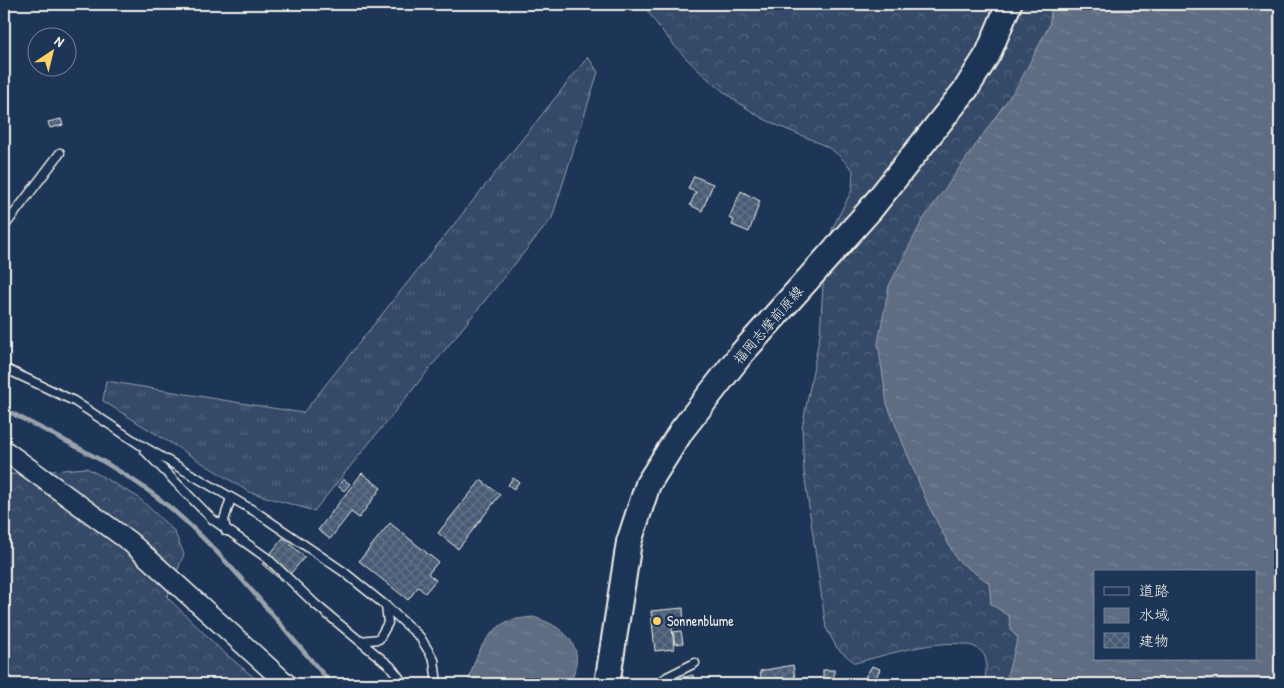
<svg xmlns="http://www.w3.org/2000/svg" width="1284" height="688" font-family="'Patrick Hand','Klee One',sans-serif">
<style>
.grass{fill:url(#grass-tufts);stroke:#949ea8}
.forest{fill:url(#forest-crowns);stroke:#949ea8}
.water{fill:url(#water-ripples);stroke:#9aa2ab;fill-rule:evenodd}
.lines{fill:none;stroke-linecap:round;stroke-linejoin:round}
.stream{stroke:#9aa2ab;stroke-width:4.5}
.building{fill:url(#building-cross-hatch);stroke:#f4f1e8}
.service-casing{stroke:#f4f1e8;stroke-width:11}
.tertiary-casing{stroke:#f4f1e8;stroke-width:22}
.primary-casing{stroke:#f4f1e8;stroke-width:28}
.service{stroke:#1d3557;stroke-width:8}
.tertiary{stroke:#1d3557;stroke-width:19}
.primary{stroke:#1d3557;stroke-width:24}
.poi-dot{fill:#ffd166;stroke:#1d3557;stroke-width:2}
.labels{text-anchor:middle;stroke-width:5;stroke-linejoin:round;paint-order:stroke}
.street-label{font-size:14px;fill:#f4f1e8;stroke:#1d3557}
.poi-label{font-size:14px;fill:#f4f1e8;stroke:#1d3557;text-anchor:start}
</style>
<defs>
<pattern id="grass-tufts" width="24" height="20" patternUnits="userSpaceOnUse" patternTransform="scale(1.25)"><rect width="24" height="20" fill="#354a67"/><path d="M3 7l-1-3M5 7V3M7 7l1-3M15 17l-1-3M17 17v-4M19 17l1-3" fill="none" stroke="#53657d"/></pattern>
<pattern id="forest-crowns" width="20" height="18" patternUnits="userSpaceOnUse" patternTransform="scale(1.25)"><rect width="20" height="18" fill="#354a67"/><path d="M2 6a3 3 0 1 1 6 0M12 15a3 3 0 1 1 6 0" fill="none" stroke="#53657d"/></pattern>
<pattern id="water-ripples" width="26" height="14" patternUnits="userSpaceOnUse" patternTransform="scale(1.25)"><rect width="26" height="14" fill="#5e6d82"/><path d="M2 4q2-2 4 0t4 0M15 11q2-2 4 0t4 0" fill="none" stroke="#768294"/></pattern>
<pattern id="building-cross-hatch" width="8" height="8" patternUnits="userSpaceOnUse" patternTransform="scale(1.25)"><rect width="8" height="8" fill="#485b74"/><path d="M0 0l8 8M0 8l8-8" fill="none" stroke="#637388"/></pattern>
</defs>
<rect width="100%" height="100%" fill="#1d3557"/>
<filter id="ink" filterUnits="userSpaceOnUse"><feTurbulence type="fractalNoise" baseFrequency=".02" numOctaves="2"/><feDisplacementMap in="SourceGraphic" scale="10" xChannelSelector="R" yChannelSelector="G"/><feConvolveMatrix kernelMatrix="1 2 1 2 8 2 1 2 1" color-interpolation-filters="sRGB"/></filter>
<g filter="url(#ink)">
<polygon class="grass" points="588,57 598,72 552,218 314,511 249,492 103,401 106,381 303,413"/>
<g class="forest">
<path d="M643 4H1149L1019 225 1095 605V659L1105 684H984C985 676 988 665 985 657 973 626 879 657 855 663L837 648 826 628 804 472 802 428 820 334 825 253 833 227 852 190 853 170C845 162 837 152 827 147 807 136 784 130 764 119 716 91 673 51 643 4Z"/>
<polygon points="87,468 138,497 174,531 184,554 167,597 221,650 262,684 4,684 4,475"/>
</g>
<g class="water">
<path d="M1052 4H1280V684H1018L1007 675 1018 638 1011 631 1009 616 991 604 989 583 957 560 928 505 887 404 878 343 889 286 922 221 1018 85 1049 26ZM1095 572H1255V659H1095Z"/>
<path d="M533 617C551 622 572 633 576 653 578 662 573 675 571 684H468C474 660 482 636 506 622 513 619 525 618 533 617Z"/>
</g>
<g class="lines">
<path class="stream" d="M4 409C62 440 123 467 173 510 233 562 280 626 332 684"/>
</g>
<g class="building">
<polygon points="61,119 63,125 50,128 48,122"/>
<polygon points="694,176 713,184 702,211 690,205 696,192 688,189"/>
<polygon points="741,191 760,201 749,232 732,225 734,220 729,218"/>
<polygon points="362,473 381,488 359,518 351,512 330,539 318,530"/>
<polygon points="513,478 519,482 514,489 508,485"/>
<polygon points="343,479 350,484 344,491 338,486"/>
<polygon points="481,480 500,495 458,549 438,533"/>
<polygon points="390,523 438,562 428,574 436,580 425,593 418,587 408,600 359,561"/>
<polygon points="283,538 305,557 283,582 262,564"/>
<polygon points="683,608 684,627 672,627 674,649 655,651 651,611"/>
<polygon points="681,631 683,643 675,644 673,632"/>
<polygon points="793,665 796,684 787,684 787,682 762,684 760,671"/>
<polygon points="872,666 880,669 875,680 882,684 861,684"/>
<rect x="823" y="670" width="11" height="14"/>
<polygon points="693,675 694,684 685,684 680,678"/>
</g>
<g class="lines">
<g class="service-casing">
<g id="service">
<polyline points="4,227 60,153"/>
<polyline points="4,368 74,401 139,444 256,512 344,572 386,606 420,637 434,660 437,684"/>
<polyline points="145,451 212,519 267,558 315,604 390,666 404,684"/>
<polyline points="226,531 224,520 231,498"/>
<polyline points="360,641 379,639 388,623 386,606"/>
<polyline points="658,684 667,677 695,663"/>
</g>
</g>
<g class="tertiary-casing">
<polyline id="tertiary" points="4,450 130,542 287,684"/>
</g>
<g class="primary-casing">
<polyline id="primary" points="607,684 629,542 648,484 682,430 742,353 870,210 966,89 988,54 1009,4"/>
</g>
<use href="#service" class="service"/>
<use href="#tertiary" class="tertiary"/>
<use href="#primary" class="primary"/>
</g>
</g>
<circle class="poi-dot" cx="657" cy="621" r="5"/>
<g class="labels">
<g class="street-label">
<text transform="translate(768 325) rotate(-49)" y="5">福岡志摩前原線</text>
</g>
<g class="poi-label">
<text x="667" y="626">Sonnenblume</text>
</g>
</g>
<rect width="1284" height="688" fill="none" stroke="#1d3557" stroke-width="20"/>
<rect x="10" y="10" width="1264" height="668" fill="none" stroke="#f4f1e8" stroke-width="2" filter="url(#ink)"/>
<rect x="1094" y="570" width="162" height="90" fill="#1d3557" stroke="#738091"/>
<rect x="1104" y="587" width="25" height="8" fill="#1d3557" stroke="#738091"/>
<text x="1139" y="596" font-size="15" fill="#f4f1e8">道路</text>
<rect x="1104" y="608" width="25" height="15" fill="url(#water-ripples)" stroke="#738091"/>
<text x="1139" y="620" font-size="15" fill="#f4f1e8">水域</text>
<rect x="1104" y="633" width="25" height="15" fill="url(#building-cross-hatch)" stroke="#738091"/>
<text x="1139" y="646" font-size="15" fill="#f4f1e8">建物</text>
<g transform="translate(52 52) rotate(35)"><circle r="24" fill="#1d3557" stroke="#738091"/>
<path d="M0-4L9 19L0 12L-9 19Z" fill="#ffd166"/>
<text y="-8" font-size="14" font-weight="bold" text-anchor="middle" fill="#f4f1e8">N</text>
</g>
</svg>
